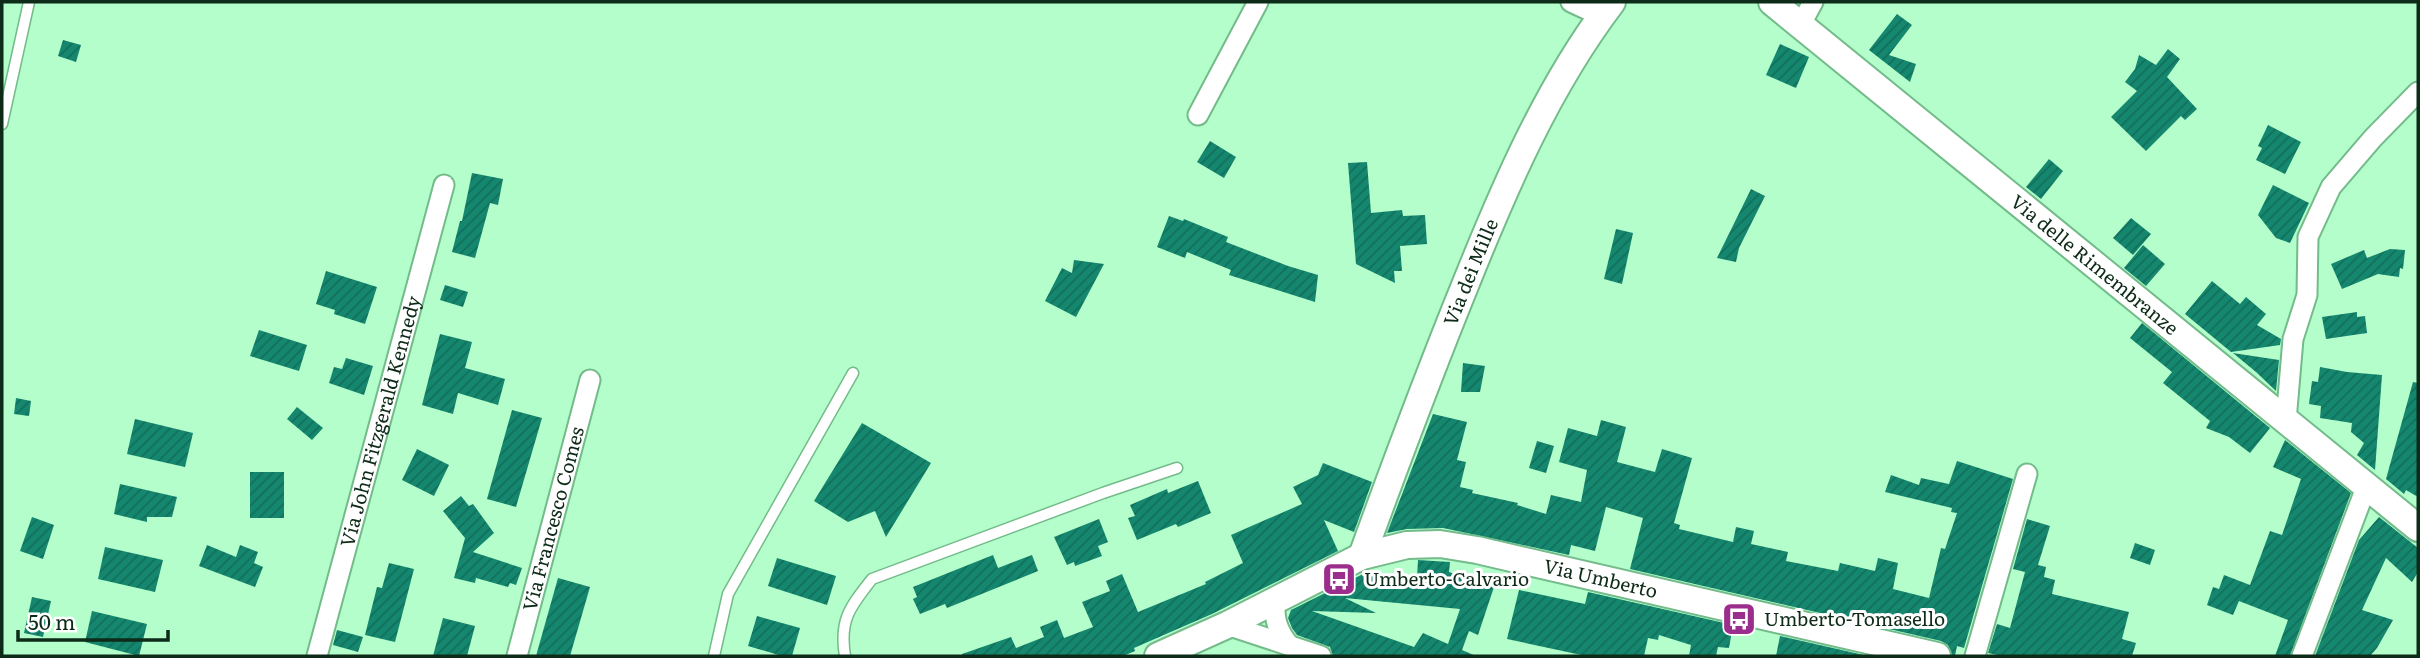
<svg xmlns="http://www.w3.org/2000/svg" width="2420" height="658" font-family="Literata,serif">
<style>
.building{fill:url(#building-hatch);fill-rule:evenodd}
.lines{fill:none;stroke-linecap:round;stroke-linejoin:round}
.service-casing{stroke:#73bb8a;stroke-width:13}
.minor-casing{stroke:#73bb8a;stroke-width:23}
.secondary-casing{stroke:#73bb8a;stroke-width:30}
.service{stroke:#fff;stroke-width:10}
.minor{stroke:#fff;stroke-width:19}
.secondary{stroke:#fff;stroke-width:26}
.labels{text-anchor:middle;stroke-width:6;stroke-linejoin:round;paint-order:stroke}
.street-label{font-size:19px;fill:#0d2b18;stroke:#fff}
.poi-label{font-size:19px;fill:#0d2b18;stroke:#fff;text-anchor:start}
</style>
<defs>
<pattern id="building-hatch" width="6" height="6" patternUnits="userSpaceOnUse" patternTransform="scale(1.75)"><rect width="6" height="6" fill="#15876f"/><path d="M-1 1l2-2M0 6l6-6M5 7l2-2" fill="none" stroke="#126f5a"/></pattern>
</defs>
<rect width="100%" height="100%" fill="#b3feca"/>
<g class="building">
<polygon points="1897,14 1912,25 1889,55 1916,64 1910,82 1869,50"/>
<polygon points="63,40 81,45 76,62 58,56"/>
<polygon points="1780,44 1809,57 1796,88 1766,75"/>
<polygon points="2168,49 2180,59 2167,77 2197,109 2185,120 2181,116 2146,151 2111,117 2137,91 2125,82 2135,69 2139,55 2156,65"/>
<polygon points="2268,125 2301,142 2285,174 2256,160 2262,148 2258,146"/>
<polygon points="1210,141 1236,157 1224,178 1197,162"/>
<polygon points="2049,159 2063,171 2041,199 2026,187"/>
<polygon points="1367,162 1371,213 1402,210 1403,216 1425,215 1427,244 1400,246 1402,271 1394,271 1395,283 1356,264 1348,163"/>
<polygon points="472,173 503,179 498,205 490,203 475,258 452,252 460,221 462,221"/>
<polygon points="2273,185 2309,203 2290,243 2276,238 2258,215"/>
<polygon points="1751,189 1765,196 1739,248 1736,262 1717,258"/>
<polygon points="1169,216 1183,221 1184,219 1228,237 1226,242 1288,266 1318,275 1315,302 1229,275 1231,270 1187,252 1185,258 1157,247"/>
<polygon points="2131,218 2151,234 2133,255 2113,238"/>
<polygon points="1616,229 1633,233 1622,284 1604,279"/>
<polygon points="2143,245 2165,264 2146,286 2124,268"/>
<polygon points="2390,249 2405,250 2403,269 2400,268 2399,277 2378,274 2342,289 2331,264 2364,250 2367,258"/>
<polygon points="1074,260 1104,264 1076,317 1045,301 1062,268 1072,273"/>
<polygon points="326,271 377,287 365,324 334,314 335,310 316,304"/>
<polygon points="2212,281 2240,304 2246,297 2266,314 2257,325 2281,339 2280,345 2231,352 2185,314"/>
<polygon points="445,285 468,292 463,307 440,300"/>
<polygon points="2357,312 2357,317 2365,316 2367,333 2326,339 2322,317"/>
<polygon points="2142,323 2270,428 2250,453 2229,437 2206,428 2210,421 2163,383 2172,372 2130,338"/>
<polygon points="259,330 307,345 299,371 250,356"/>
<polygon points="440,334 472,342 465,368 505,379 498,405 458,393 453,414 422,405"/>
<polygon points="2233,353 2279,360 2276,391 2256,372"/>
<polygon points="346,358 373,366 364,395 329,383 334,367 342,369"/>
<polygon points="1463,363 1485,366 1480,392 1461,392"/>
<polygon points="2320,367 2347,372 2382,375 2375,470 2357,455 2364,443 2351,432 2352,423 2320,418 2321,406 2309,404 2312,381 2318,382"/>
<polygon points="2413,382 2418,383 2418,497 2406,490 2404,494 2386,479"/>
<polygon points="16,398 31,401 29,416 14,414"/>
<polygon points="297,407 323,428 312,440 287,419"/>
<polygon points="512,410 542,418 516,507 487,499"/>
<polygon points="1433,414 1467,422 1457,460 1466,462 1460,487 1473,490 1472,493 1518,503 1517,505 1546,514 1551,495 1581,502 1587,470 1559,462 1568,428 1597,436 1601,420 1626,427 1617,462 1655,472 1662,449 1692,458 1674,523 1680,525 1679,529 1733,542 1736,527 1754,531 1751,544 1788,552 1786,561 1838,571 1840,563 1875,571 1878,558 1898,563 1893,589 1929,598 1941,548 1945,549 1957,513 1951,512 1952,508 1885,492 1891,475 1919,485 1921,478 1949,484 1957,461 2013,479 1964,648 1957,646 1955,656 1952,656 1948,645 1941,641 1630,569 1643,518 1606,507 1595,551 1571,545 1569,555 1443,528 1407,529 1387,533"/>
<polygon points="135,419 193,433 185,467 127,454"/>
<polygon points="862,423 931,463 886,537 875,511 848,522 814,501"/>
<polygon points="2285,440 2351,493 2290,656 2275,656 2288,620 2239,601 2233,615 2207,605 2213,587 2219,589 2224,575 2250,585 2270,531 2282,535 2301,479 2273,467"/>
<polygon points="1537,441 1554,446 1546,473 1529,468"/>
<polygon points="417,449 449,465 434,496 402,480"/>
<polygon points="1323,463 1372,482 1354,532 1324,520 1338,551 1212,614 1134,648 1135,651 1123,656 962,656 962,654 1011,637 1016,648 1044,637 1040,627 1057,620 1064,638 1093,627 1082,602 1110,591 1106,581 1122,574 1138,612 1206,584 1205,582 1243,563 1231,535 1302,504 1293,487 1318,475"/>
<rect x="250" y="472" width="34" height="46"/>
<polygon points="1198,481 1211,513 1178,527 1176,524 1137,540 1128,518 1135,516 1130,505 1167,489 1168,493"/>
<polygon points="120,484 177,497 172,517 147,517 147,522 114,514"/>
<polygon points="461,496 469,506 473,504 494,533 473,552 522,568 516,585 510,583 508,587 476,578 475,583 454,578 465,538 443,511"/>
<polygon points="32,517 54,525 43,559 20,551"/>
<polygon points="2379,517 2418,548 2418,572 2412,582 2386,558 2362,610 2393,620 2377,648 2370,656 2315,656 2359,540"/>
<polygon points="1099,519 1108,542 1098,546 1102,556 1075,566 1074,562 1067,565 1054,537"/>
<polygon points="2027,519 2050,526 2038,565 2046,567 2044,577 2055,580 2052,594 2129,612 2122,639 2136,643 2132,656 2002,656 1988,653 1997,624 2010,628 2025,572 2013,569"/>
<polygon points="2135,543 2155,550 2150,565 2130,558"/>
<polygon points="207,545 236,557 240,545 258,552 254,563 263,567 255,587 199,566"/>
<polygon points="105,547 163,560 155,592 98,579"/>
<polygon points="993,555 998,568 1032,555 1038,571 947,608 945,604 920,614 913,599 917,597 913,587"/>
<polygon points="777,558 836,576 827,605 768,586"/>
<path d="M1418 560 1450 562 1449 572 1494 587 1478 635 1469 631 1462 650 1476 656H1333L1330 647 1297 635 1292 628 1288 618 1291 610 1367 572 1369 576 1417 578ZM1345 598 1460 609 1448 644 1423 633 1414 647 1312 611 1376 613Z"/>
<polygon points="389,563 414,569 395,642 365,635 377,587 382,588"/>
<polygon points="558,578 590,587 570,656 536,656"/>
<polygon points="1519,590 1585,604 1588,592 1733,625 1729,648 1718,647 1716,656 1689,656 1691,645 1659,635 1658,640 1648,638 1644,656 1586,656 1507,639"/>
<polygon points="32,597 51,601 43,637 24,633"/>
<polygon points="92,611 147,624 139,656 85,642"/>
<polygon points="757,616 800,628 792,656 782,656 748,646"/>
<polygon points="443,618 475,626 467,656 433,656"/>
<polygon points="337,630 363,637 358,652 333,645"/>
<polygon points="1780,636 1868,656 1776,656"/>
</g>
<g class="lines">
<g class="service-casing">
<g id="service">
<polyline points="2,124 29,2"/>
<polyline points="714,656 728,594 853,373"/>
<path d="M845 656C839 620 850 607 872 579L1103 493 1177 468"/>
</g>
</g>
<g class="minor-casing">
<g id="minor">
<polyline points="1571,2 1601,16"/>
<polyline points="1801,24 1813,2"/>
<polyline points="1198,115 1258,2"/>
<polyline points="2286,421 2293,339 2307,295 2308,237 2331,187 2373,138 2418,92"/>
<path d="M1275 600C1274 619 1277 630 1289 645"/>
<polyline points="1227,625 1321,656"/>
<path id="s1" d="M317 656 444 185"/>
<path id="s2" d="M517 656 590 380"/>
<polyline points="1975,656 2027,474"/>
<polyline points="2302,656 2367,485"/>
</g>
</g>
<g class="secondary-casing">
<g id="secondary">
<path id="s3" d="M1772 2 2418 528"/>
<path id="s4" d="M1362 556C1395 465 1429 374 1466 283 1505 186 1548 86 1612 2"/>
<path id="s5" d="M1158 656 1227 625 1362 556 1407 545 1440 544 1477 550 1937 656"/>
</g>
</g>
<use href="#service" class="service"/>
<use href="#minor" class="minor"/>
<use href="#secondary" class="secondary"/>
</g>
<defs>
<g id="bus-square" transform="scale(1.75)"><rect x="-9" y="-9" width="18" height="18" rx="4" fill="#9b2d8c" stroke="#fff"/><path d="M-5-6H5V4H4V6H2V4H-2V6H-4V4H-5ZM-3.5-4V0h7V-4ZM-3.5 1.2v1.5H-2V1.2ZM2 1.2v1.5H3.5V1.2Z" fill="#fff"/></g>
</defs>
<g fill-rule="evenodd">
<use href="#bus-square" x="1339" y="579"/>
<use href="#bus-square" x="1739" y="619"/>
</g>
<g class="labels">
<g class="street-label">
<text dy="7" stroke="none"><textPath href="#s3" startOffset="416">Via delle Rimembranze</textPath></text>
<text dy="7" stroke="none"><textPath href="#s4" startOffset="304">Via dei Mille</textPath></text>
<text dy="7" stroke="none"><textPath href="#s1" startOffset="243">Via John Fitzgerald Kennedy</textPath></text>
<text dy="7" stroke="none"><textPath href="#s2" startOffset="142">Via Francesco Comes</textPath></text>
<text dy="7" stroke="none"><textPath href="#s5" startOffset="471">Via Umberto</textPath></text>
</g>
<g class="poi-label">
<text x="1364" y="586">Umberto-Calvario</text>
<text x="1764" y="626">Umberto-Tomasello</text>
</g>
</g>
<rect width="2420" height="658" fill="none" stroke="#0d2b18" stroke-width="7"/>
<path d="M18 630v10h150v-10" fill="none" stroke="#0d2b18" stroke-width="3.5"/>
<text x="28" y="630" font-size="21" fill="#0d2b18" stroke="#ffffff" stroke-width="5" paint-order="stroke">50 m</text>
</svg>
